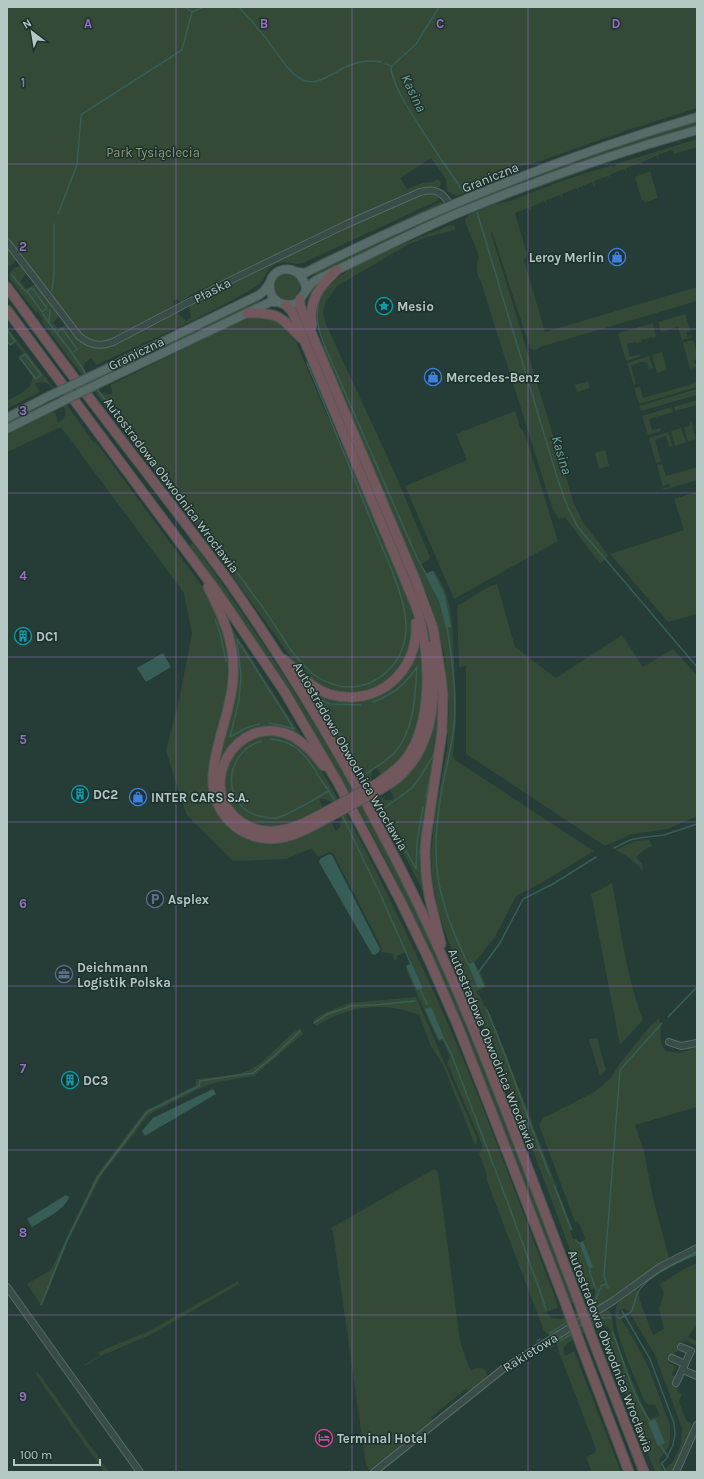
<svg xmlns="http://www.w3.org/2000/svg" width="704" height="1479" font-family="Karla,sans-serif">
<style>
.green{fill:#344a37;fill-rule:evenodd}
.water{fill:#375e56}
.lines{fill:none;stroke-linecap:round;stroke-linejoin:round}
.stream{stroke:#375e56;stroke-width:1.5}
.minor-casing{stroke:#576a66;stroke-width:8}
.major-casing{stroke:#455854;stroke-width:10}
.highway-casing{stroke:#445753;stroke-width:11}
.minor{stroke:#394c48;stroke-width:6}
.major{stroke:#576c68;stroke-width:8}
.highway{stroke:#72575c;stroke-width:9}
.major-bridge-casing{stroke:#455854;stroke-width:10;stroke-linecap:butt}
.highway-bridge-casing{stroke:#445753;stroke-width:11;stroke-linecap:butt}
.major-bridge{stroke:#576c68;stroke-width:8}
.highway-bridge{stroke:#72575c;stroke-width:9}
.grid{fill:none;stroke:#9572c1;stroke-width:1;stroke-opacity:0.55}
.labels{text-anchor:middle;stroke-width:3;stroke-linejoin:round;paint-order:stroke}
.park-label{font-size:13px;fill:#8b9c75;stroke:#1e312d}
.street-label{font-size:13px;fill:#b5c8c4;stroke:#1e312d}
.poi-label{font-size:13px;font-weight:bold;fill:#b5c8c4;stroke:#1e312d;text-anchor:start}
.water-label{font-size:14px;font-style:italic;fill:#70a499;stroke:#1e312d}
.grid-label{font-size:13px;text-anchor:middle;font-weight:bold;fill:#9572c1;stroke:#1e312d;stroke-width:3;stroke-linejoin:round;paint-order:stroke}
</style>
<rect width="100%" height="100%" fill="#253c37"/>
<g class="green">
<polygon points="7,7 697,7 697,108 625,131 538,162 502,171 488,177 474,188 457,196 447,191 446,179 431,158 400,178 407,189 423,183 433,182 437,179 441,181 440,187 423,187 409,192 307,239 191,295 180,302 177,299 173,301 174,305 153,317 111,339 101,341 91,340 81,333 66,317 7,237"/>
<polygon points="697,120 697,126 535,179 534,176 555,168"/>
<path d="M697 139V147L674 154 672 150 658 155 659 160 656 156 642 162 643 166 640 163 626 168 627 173 624 169 610 175 611 179 608 176 594 181 595 186H594L592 182 578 188 579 192 576 188 562 194 563 199 560 195 546 200 547 205 544 201 531 207V211L528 208 515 213 527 254 524 260 545 332 697 287V301L540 347 538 349 533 350 530 348 492 232 491 233 574 504 583 522 609 556 600 564 565 517 559 519 552 507 481 282C479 278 477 274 477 269 476 264 480 259 478 254 476 245 464 224 465 218L472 213 495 204 510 201 564 180 612 165 613 167 616 165V164Z"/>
<polygon points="592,168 535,189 533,187 578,171"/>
<polygon points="650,171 658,198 645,203 644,200 642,201 635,177"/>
<polygon points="526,179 527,182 458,209 456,208"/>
<path d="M424 194H432L439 197 437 201 303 263C294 266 288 259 276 264 265 269 266 281 257 286 205 317 150 340 96 365L91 358C88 360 83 363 84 368 84 372 88 376 90 379 96 387 102 399 113 393L110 385 240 321 257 316 278 320 291 333 296 342C307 367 317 393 328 417 336 435 346 452 354 469 365 494 375 519 385 544 394 566 412 598 413 621 415 655 393 688 358 692 329 695 316 685 297 666L194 522 41 321 43 319 37 312 36 313 10 279 9 275C12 269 16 265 22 267L26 274 20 281 26 289 33 285H36L59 316 53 323 58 328 66 325 75 337 84 344 94 348H103L116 344 174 313H178L186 321 191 318 189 307 192 303C268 265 344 225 424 194Z"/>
<polygon points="443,201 440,206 311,266 310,264"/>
<polygon points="446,211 450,213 316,276 314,273"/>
<path d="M450 225 455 226V230L427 237 409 244 337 286 326 301 323 312 325 322 393 469 430 557 428 561 421 564 426 573 434 570C454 600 452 625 454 659 455 680 456 701 456 721 455 733 454 744 453 755L455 760 594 851 543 882 516 896 495 937 474 963 482 976 486 987 477 991 485 1007 486 1006 507 1057 573 1230 570 1231 573 1239H577L589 1269 592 1267 583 1241 585 1238 578 1221 575 1222 539 1125 543 1118 594 1092 610 1079 621 1062 651 1025 659 1018C664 1030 656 1042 666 1051L680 1053 697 1047V1107L635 1125 644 1151 653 1198 669 1258 618 1295 552 1335H549L544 1331 487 1181 486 1172 479 1154 483 1147 447 1062 448 1060 450 1058 443 1040 439 1041 437 1039 407 972 406 966 411 961 407 952 397 956 398 959 394 960 393 954 381 952 382 948 333 853 329 852 318 857 312 848 286 859 233 861 186 814 166 751 179 700 192 634 184 593 61 427 7 452V435L52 412 55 413 58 422C72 416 63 404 58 396 55 392 52 386 48 384 44 381 39 382 35 384L40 392 7 409V401C16 395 35 389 32 376L19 356 23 353 15 343 11 346 7 341V327L67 405 94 443 96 442 199 582C216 607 228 636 230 667 232 720 180 787 232 830 265 857 299 837 331 822L336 831C350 822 334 796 319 799L323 808 318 810V812C306 818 293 825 279 827 230 834 204 772 246 743 255 737 266 734 277 736 287 738 296 741 304 749 316 760 324 775 333 790 345 812 357 834 369 857 395 910 421 963 445 1017 486 1110 520 1206 556 1300L558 1308 546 1312 552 1318 561 1319 593 1299 595 1294V1287L588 1291 580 1277 512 1094 446 935 437 907 432 876 431 853 435 815 447 749 449 703 444 653 433 611 427 594 424 590 321 347 325 345C321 336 316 324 317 313 317 306 323 299 323 292 353 258 409 243 450 225ZM412 964 423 987 418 990 406 966Z"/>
<polygon points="7,246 16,260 13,264 7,267"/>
<circle cx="287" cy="287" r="13"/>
<polygon points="259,299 261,302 106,376 104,374"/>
<polygon points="685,314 691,333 689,331 686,332 687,337 690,336 691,334 692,337 682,340 678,327 661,332 658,322"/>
<polygon points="653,323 656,337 652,338 652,337 641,340 641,342 636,343 636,342 627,344 630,357 639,354 640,357 626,361 618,333"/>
<polygon points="693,340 697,354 697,359 694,360 695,364 697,364 697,367 690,369 683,343"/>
<polygon points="662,352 667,370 657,373 652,355"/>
<polygon points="649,356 653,368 649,369 647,362 640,362 631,366 636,384 634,385 627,363"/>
<polygon points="588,381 590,388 577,392 575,385"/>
<polygon points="697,381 697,387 639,404 634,388 640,387 643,398 692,384 692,383"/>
<polygon points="697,389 697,395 641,411 639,406"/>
<polygon points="697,400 697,405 675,411 674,407"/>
<polygon points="672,407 673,412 649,419 652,430 660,428 661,431 648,435 642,416"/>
<polygon points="515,411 520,427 525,434 558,541 454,599 405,486 467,460 456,434"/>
<polygon points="691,421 696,439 688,442 684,427 689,426"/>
<polygon points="681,428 686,442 675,446 671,431"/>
<polygon points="668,432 673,446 669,447 666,436 655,440 661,461 656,463 649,438"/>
<polygon points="605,450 609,466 599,469 595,453"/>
<polygon points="662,464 666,476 697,467 697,480 664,490 663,488 670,487 669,483 663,487 657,465"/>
<polygon points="697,492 697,614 668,622 610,554 684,530 674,499"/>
<path d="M193 543C272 652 344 765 404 886 470 1020 521 1162 574 1302L570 1304C520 1172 472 1038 411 911 349 782 273 662 189 546Z"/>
<polygon points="497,584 515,647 556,678 622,635 643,667 673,649 697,675 697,816 668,829 632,834 605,846 466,754 466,666 459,667 457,606 490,586"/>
<path d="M230 625 303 738C234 697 186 791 244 826 255 833 269 835 282 833 297 830 311 822 324 815L325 817C311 824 297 833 280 835 238 842 212 807 217 767 217 759 220 755 222 748 228 726 234 705 237 682 239 663 234 644 230 625Z"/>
<path d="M419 644H420C424 684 426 731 399 763 394 768 387 771 381 775L376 767C363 778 377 806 394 799L390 790C432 759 437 725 438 676L440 722 425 895 375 798 372 799 309 689C324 698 346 704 363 700 369 699 374 695 380 692 404 680 411 671 419 644Z"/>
<path d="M649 840 652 846 645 849 636 857 642 864 643 871C634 861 627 855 615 850L635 841Z"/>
<path d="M612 883C621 929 626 976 643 1020L620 1045 591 894Z"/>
<path d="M416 997 477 1138V1142L475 1145 443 1065 431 1046 419 1015C383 1001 348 1006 316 1026L313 1020 324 1013 349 1003Z"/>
<path d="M300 1028 303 1034 254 1076 217 1082 203 1087 153 1112 147 1117 101 1176 67 1243 42 1306 27 1284 49 1271 52 1268 96 1176 145 1111 196 1085V1079C211 1077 239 1076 252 1069 270 1058 282 1039 300 1028Z"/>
<polygon points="597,1038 606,1070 600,1076 589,1040 590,1039"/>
<path d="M434 1169 438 1172 460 1341 469 1367 471 1371C476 1368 480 1366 485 1370L487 1376 473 1388 468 1391 466 1389 431 1417 432 1420 369 1470 366 1465 333 1232 331 1228Z"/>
<path d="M697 1263V1328L695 1327 688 1337 697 1341V1346L685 1340 684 1342 682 1341 677 1352H675L674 1356 672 1355 669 1363 676 1366 672 1375 676 1377 678 1392 682 1394 679 1402 686 1420 692 1424 690 1429 691 1433 674 1472H655L608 1349 604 1334 611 1333 610 1329 605 1325H596L568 1343 564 1347 563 1350 565 1356 574 1351 621 1472H592L586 1457 595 1453 596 1449 559 1352 557 1344 558 1338 604 1310H609C614 1316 612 1326 614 1333 624 1363 636 1391 649 1419L660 1416 655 1405H648L644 1400C636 1379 608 1324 617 1305 621 1298 631 1293 637 1289L639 1293 640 1301 653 1335 664 1329 659 1309 664 1294 660 1284 684 1269ZM623 1309 628 1310 655 1355 682 1428 681 1443 679 1450 672 1463 663 1471 659 1460 668 1448 670 1440V1425L650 1371 642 1354 619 1315 620 1310Z"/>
<polygon points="238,1281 239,1284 150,1335 101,1356 85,1366 84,1365 100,1356 98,1352 149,1331"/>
<polygon points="37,1371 109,1472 104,1472 36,1375"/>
</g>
<g class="water">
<polygon points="433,571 445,596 451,627 446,628 439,601 425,574"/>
<polygon points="163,653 171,667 146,682 137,668"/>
<polygon points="329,854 332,855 380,949 379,952 375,955 372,954 319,862 320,859"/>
<polygon points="474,962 484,986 478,988 468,964"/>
<polygon points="412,964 423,988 417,990 406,966"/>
<polygon points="431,1007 444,1038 439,1040 425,1009"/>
<polygon points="213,1089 216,1094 145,1136 142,1131 153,1118"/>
<path d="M66 1195 69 1197C66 1209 43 1220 32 1227L27 1219Z"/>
<polygon points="583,1241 593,1267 589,1269 579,1243"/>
<polygon points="655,1419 665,1443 658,1446 648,1422"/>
</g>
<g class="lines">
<g class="stream">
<polyline points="185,7 192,12"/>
<path d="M239 7C248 17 257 27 265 37 275 49 290 77 306 81 315 84 327 77 335 73 348 64 365 59 381 62"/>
<path d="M439 7 416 44 392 66 391 70C396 90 408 108 419 125 433 148 448 170 464 192"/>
<polyline points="386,64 392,66"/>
<polyline points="477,212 557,477 568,508 578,527 697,667"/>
<polyline points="58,214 77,165 81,117 82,114 182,50 192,12 203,7"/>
<polyline points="12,275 23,289 27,292"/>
<polygon points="32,288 47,308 42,312 27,291"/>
<polyline points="52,291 54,275 54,224"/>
<path d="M322 295C314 311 317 326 323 342L418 560 426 574"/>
<polyline points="43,314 49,323 50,310"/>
<polyline points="49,323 72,353 77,349 62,328 57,332"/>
<polyline points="7,330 15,341 10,345 7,341"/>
<polyline points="72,353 86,374"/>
<polygon points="25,354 41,375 36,379 20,358"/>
<path d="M97 389C124 426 154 462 182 499 204 526 224 555 245 583 254 596 264 608 272 621 284 639 295 659 312 673 327 685 348 691 367 684 390 675 404 656 406 631 408 603 388 562 377 535 354 478 331 420 307 363"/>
<polyline points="215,619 220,633 226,661"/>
<path d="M447 627C452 659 457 692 454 725 452 746 446 767 442 788 429 861 436 898 468 964"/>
<path d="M361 705 330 704 321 700 364 775C374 768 386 762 394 753 415 730 415 695 417 667 406 684 393 695 373 702"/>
<polyline points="259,724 246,728 230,737 239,700 241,676 237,639 294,729 279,725 269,723"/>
<path d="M270 739C295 740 308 757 319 777 325 785 331 794 336 803"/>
<path d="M262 741C221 752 221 811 264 817 268 818 272 819 276 818 288 816 316 798 329 791"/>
<polyline points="364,775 369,784"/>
<polyline points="376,796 416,869 417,841 423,807"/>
<polyline points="426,797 434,758"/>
<polyline points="383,809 412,788 421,776 434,754"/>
<polyline points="341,813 381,896 411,964"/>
<polyline points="614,848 630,840 639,838 664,835 697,824"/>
<polyline points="478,973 500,943 523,899 553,884 596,857"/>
<polyline points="420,989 427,1004"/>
<path d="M487 1010C510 1064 528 1121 550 1176"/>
<polyline points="668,1017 697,987"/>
<polyline points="314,1023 328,1014 351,1006 375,1005 415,1001"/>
<polyline points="443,1038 451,1053 509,1206 540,1291 546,1310"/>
<polyline points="554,1185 571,1229"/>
<polyline points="576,1241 579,1243"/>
<polyline points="590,1269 590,1273 596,1290"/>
<polyline points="608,1288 604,1276 620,1071 621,1069 662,1023"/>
<polyline points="41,1305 67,1240 98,1177 147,1112 199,1086 200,1081 253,1073 273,1057 300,1031"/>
<polyline points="585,1311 594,1304 601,1286 606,1284"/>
<polyline points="622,1311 650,1359 674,1423 675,1434 673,1445 666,1459 661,1464"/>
<path d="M618 1318H621L631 1312C634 1306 635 1300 637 1294 645 1277 680 1261 697 1254"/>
<polyline points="590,1323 599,1318 611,1318"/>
<polyline points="550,1333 568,1321"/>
<path d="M613 1333C624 1361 632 1396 650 1421"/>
<polyline points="537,1341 540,1339"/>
<polyline points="558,1342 573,1333"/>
<polyline points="549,1347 552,1346"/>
<polyline points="660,1445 668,1457"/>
<polyline points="662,1464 666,1472"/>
</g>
<g class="minor-casing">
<g id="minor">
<path d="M7 242 79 336C89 345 101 347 113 342L233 279 347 224 420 192C435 188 443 192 450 205"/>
<polyline points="669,1042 681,1046 697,1043"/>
<polyline points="7,1287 140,1472"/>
<polyline points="672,1358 685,1364"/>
<polyline points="683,1370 697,1376"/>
<polyline points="676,1383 691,1351 681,1347"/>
<polyline points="374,1472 503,1369 613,1301 660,1267 697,1248"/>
<polyline points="676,1472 697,1425"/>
</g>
</g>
<g class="major-casing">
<g id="major">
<path d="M298 272 305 273 311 270C435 208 564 156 697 117"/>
<path d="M306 289C301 257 262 268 271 293 272 297 275 300 278 302 284 305 290 306 296 303 304 298 305 287 316 280 363 258 409 234 456 214 535 181 615 153 697 130"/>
<polyline points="100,372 259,295 264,291 269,284"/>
<polyline points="106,380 264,305 270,302 277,302"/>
<polyline points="7,418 45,398"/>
<polyline points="7,429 51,407"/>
</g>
</g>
<g class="highway-casing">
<g id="highway">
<path d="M7 287C42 335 77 382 113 429 152 480 192 531 230 583 289 668 344 759 391 850 466 994 520 1149 578 1300"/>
<polyline points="300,299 300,305 302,311 415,579 433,628 441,676 443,696 442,732 426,838 425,852 426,874 429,896 441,944"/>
<path d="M286 305 292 311 406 582C410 593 416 605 419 616 430 658 433 723 406 759 398 769 388 776 378 783"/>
<polyline points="7,310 217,592 284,691 338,783 401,902 429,960 457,1024 494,1118 566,1305"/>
<path d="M247 313C277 312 281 316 301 338"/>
<path d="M312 326C308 300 319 287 337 270"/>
<path d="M208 587C223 616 236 645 233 679 231 712 215 742 213 775 210 812 241 844 280 838 299 835 316 824 333 815"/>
<path d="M283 659C299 671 309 688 329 694 377 709 419 671 416 623"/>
<path d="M324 766C314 754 304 742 290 735 236 712 193 788 241 822 253 830 268 833 282 830 299 827 314 818 329 810"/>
<path d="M381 789C392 783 402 776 409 766 436 733 436 686 431 646"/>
<polyline points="592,1338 644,1472"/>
<polyline points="580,1343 629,1472"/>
</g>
</g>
<use href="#minor" class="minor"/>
<use href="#major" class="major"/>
<use href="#highway" class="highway"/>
<g class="major-bridge-casing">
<g id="major-bridge">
<polyline points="45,398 100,372"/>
<polyline points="51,407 106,380"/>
</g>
</g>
<g class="highway-bridge-casing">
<g id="highway-bridge">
<polyline points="329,810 378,783"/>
<polyline points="333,815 381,789"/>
<polyline points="578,1300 592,1338"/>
<polyline points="566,1305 580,1343"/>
</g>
</g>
<use href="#major-bridge" class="major-bridge"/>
<use href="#highway-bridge" class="highway-bridge"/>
</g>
<path class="grid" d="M176 7V1472M352 7V1472M528 7V1472M7 164H697M7 329H697M7 493H697M7 657H697M7 822H697M7 986H697M7 1150H697M7 1315H697"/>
<defs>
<g id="shop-ring" transform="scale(0.9)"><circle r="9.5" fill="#1e312d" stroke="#3f7fe0" stroke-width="1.5"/><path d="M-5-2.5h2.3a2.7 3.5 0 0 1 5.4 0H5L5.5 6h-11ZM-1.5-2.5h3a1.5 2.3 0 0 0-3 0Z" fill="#3f7fe0"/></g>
<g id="sight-ring" transform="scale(0.9)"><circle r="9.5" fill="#1e312d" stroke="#0f9aa8" stroke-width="1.5"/><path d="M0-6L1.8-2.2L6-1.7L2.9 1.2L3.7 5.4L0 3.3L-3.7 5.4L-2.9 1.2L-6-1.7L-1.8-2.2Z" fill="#0f9aa8"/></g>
<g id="building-ring" transform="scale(0.9)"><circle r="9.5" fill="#1e312d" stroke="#0f9aa8" stroke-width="1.5"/><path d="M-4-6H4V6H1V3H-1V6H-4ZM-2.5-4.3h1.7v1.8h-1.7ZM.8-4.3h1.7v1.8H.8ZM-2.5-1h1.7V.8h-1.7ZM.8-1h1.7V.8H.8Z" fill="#0f9aa8"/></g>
<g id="parking-ring" transform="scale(0.9)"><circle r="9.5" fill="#1e312d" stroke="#5c6f8a" stroke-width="1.5"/><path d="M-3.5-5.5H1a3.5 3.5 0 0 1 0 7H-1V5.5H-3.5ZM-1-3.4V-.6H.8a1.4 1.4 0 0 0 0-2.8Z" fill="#5c6f8a"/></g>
<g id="office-ring" transform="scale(0.9)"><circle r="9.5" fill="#1e312d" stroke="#5c6f8a" stroke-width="1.5"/><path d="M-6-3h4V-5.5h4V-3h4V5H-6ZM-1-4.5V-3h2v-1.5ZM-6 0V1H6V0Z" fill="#5c6f8a"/></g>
<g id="hotel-ring" transform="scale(0.9)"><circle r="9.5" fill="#1e312d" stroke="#d1479c" stroke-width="1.5"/><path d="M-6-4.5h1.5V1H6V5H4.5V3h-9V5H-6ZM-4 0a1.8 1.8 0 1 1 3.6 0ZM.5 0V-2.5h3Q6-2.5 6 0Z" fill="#d1479c"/></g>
</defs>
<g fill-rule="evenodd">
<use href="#shop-ring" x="617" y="257"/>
<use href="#sight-ring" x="384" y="306"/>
<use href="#shop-ring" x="433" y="377"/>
<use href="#building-ring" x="23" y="636"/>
<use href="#building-ring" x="80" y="794"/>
<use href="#shop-ring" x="138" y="797"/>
<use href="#parking-ring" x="155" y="899"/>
<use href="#office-ring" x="64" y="974"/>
<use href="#building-ring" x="70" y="1080"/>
<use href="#hotel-ring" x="324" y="1438"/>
</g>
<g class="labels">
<g class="park-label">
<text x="153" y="157">Park Tysiąclecia</text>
</g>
<g class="street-label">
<text transform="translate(490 177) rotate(-22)" y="5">Graniczna</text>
<text transform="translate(212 290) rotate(-27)" y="5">Płaska</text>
<text transform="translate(136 353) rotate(-26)" y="5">Graniczna</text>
<text transform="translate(172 485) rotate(53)" y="5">Autostradowa Obwodnica Wrocławia</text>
<text transform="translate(351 756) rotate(60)" y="5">Autostradowa Obwodnica Wrocławia</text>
<text transform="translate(493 1049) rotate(68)" y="5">Autostradowa Obwodnica Wrocławia</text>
<text transform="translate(611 1351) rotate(69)" y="5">Autostradowa Obwodnica Wrocławia</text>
<text transform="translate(530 1352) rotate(-32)" y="5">Rakietowa</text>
</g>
<g class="poi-label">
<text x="604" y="262" text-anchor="end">Leroy Merlin</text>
<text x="397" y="311">Mesio</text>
<text x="446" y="382">Mercedes-Benz</text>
<text x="36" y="641">DC1</text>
<text x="93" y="799">DC2</text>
<text x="151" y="802">INTER CARS S.A.</text>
<text x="168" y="904">Asplex</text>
<text x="77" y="972">Deichmann<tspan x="77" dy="15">Logistik Polska</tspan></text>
<text x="83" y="1085">DC3</text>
<text x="337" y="1443">Terminal Hotel</text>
</g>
<g class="water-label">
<text transform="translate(414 93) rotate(64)" y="5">Kasina</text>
<text transform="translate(562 455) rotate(73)" y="5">Kasina</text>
</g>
</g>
<g class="grid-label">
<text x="88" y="28">A</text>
<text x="264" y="28">B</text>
<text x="440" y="28">C</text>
<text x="616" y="28">D</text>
<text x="23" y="87">1</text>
<text x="23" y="251">2</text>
<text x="23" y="415">3</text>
<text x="23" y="580">4</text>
<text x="23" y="744">5</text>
<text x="23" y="908">6</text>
<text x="23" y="1073">7</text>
<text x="23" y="1237">8</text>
<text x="23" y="1401">9</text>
</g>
<rect width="704" height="1479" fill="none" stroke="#b5c8c4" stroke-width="16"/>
<g transform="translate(32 32) rotate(329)" stroke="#1e312d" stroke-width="3" paint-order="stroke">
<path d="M0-3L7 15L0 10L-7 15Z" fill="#b5c8c4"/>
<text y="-6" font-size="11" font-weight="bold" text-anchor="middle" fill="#b5c8c4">N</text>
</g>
<path d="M14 1459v6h86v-6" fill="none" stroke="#b5c8c4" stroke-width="2"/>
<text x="20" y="1459" font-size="12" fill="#b5c8c4" stroke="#1e312d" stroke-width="3" paint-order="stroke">100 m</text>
</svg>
